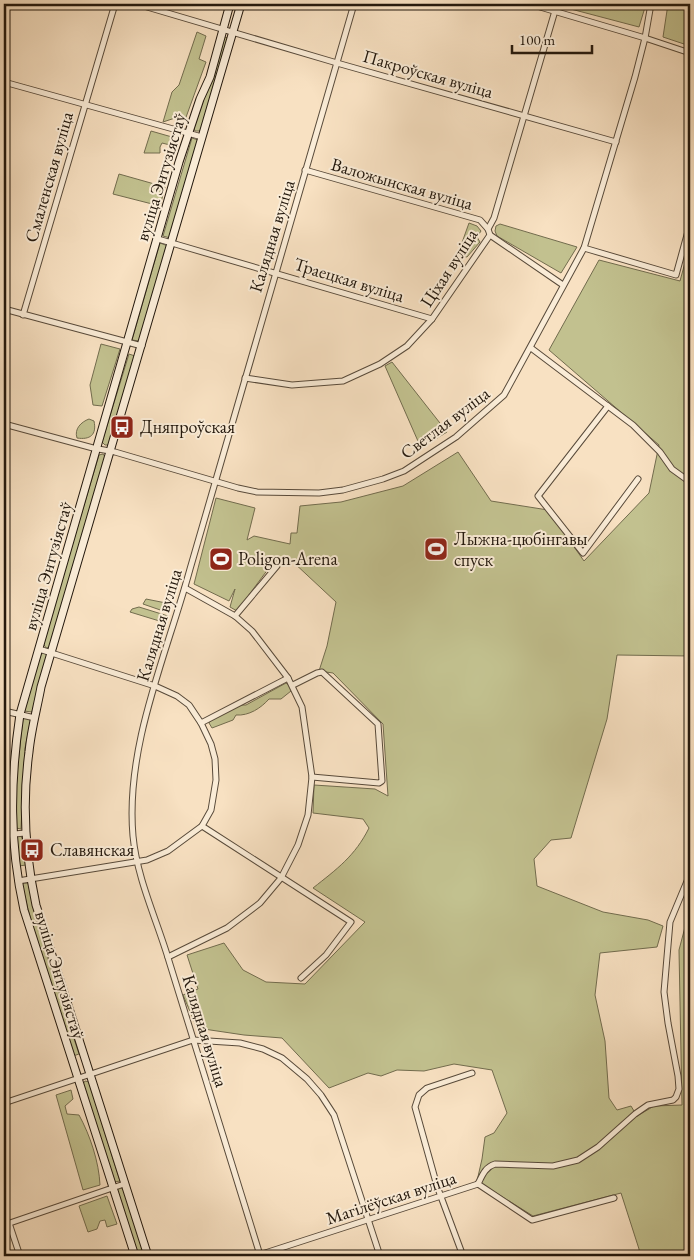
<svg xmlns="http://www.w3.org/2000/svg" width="694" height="1260" font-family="'EB Garamond',serif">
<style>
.green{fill:#c2c18f;stroke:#726c4e}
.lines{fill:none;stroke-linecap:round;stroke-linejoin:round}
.street-casing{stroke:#584a3a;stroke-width:7}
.secondary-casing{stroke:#23180d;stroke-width:9}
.street{stroke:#faecd7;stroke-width:5}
.secondary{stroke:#faecd7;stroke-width:7}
.labels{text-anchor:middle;stroke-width:4;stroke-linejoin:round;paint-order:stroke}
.street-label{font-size:18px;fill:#23180d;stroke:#faecd7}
.poi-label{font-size:18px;fill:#23180d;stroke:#faecd7;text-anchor:start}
</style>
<rect width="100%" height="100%" fill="#f8e1c2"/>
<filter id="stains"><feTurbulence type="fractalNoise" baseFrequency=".004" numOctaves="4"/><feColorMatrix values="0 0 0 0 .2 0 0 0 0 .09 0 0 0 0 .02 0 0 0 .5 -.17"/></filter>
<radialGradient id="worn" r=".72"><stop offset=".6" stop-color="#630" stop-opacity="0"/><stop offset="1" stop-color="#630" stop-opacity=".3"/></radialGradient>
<g class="green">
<polygon points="567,4 646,4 639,27 567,8"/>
<polygon points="668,4 690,4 690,46 663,37"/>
<polygon points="197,32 206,36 199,59 206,62 185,120 175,118 163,122 172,92 179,85"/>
<polygon points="226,37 228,39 201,130 199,131 195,131 193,126 209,86 224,38"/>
<polygon points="151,131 172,137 174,149 172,158 167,154 170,145 162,143 160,147 160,153 144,153"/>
<polygon points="192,138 198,140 170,238 163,236"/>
<polygon points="119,174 165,187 160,206 113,194"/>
<polygon points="469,223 477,226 481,231 477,237 480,242 467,257 462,256 459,251"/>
<polygon points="500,224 577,247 561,273 497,236 495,231 496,226"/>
<polygon points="160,243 168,246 139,341 132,340"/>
<path d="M690 244V656L617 655 607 719 571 838 551 840 534 859 537 886 603 912 648 920 663 926 657 947 600 953 595 995 605 1041 609 1098 617 1110 631 1106 637 1116 654 1106 682 1105 679 950 690 908V1256H640L639 1249 621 1193 533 1216 477 1181 482 1159 485 1137 494 1133 507 1113 492 1070 454 1064 424 1071 397 1070 381 1076 368 1073 329 1088 282 1038 244 1035 197 1028 183 995 198 989 187 955 224 943 243 970 266 982 305 984 365 922 313 888C337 869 355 856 369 828L363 819 313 813 314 785 375 789 388 796 383 724 333 673 319 671 327 646 336 602 292 561H274L237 611 230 607 235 589 229 601 194 584 216 498 255 508 247 540 254 536 290 544 291 533H297L300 506 341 502 403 486 458 452 491 501 548 510 584 561 649 493 659 445 549 350 599 260 680 281Z"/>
<polygon points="101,344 120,349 102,406 93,405 90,385"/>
<polygon points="129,354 135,356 109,445 105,445 102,442"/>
<polygon points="392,362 447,432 421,448 385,366"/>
<path d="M89 419 94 421C97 435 90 440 77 438 74 429 81 422 89 419Z"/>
<polygon points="103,454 106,458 50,647 46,648 43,643 99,455"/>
<polygon points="146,599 171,604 169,613 143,604"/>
<polygon points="139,607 168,616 166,623 130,612 132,609"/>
<polygon points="43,653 46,654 47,656 32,712 24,711 40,655"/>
<path d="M286 683 290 686 291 691 281 699H269C261 708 249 716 236 715L233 720 212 728 209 723 211 720 241 705H246Z"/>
<polygon points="23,718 31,719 25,748 21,829 16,828 15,792"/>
<polygon points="17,836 21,836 22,838 26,865 19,866"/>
<path d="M23 883H28L43 943 79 1054 73 1056C55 999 35 943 22 884Z"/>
<polygon points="85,1081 89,1082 120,1181 114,1182 83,1084"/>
<path d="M71 1090 73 1099 65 1106 67 1114 79 1115C90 1135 99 1162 100 1185L83 1190 56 1095Z"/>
<polygon points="119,1188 123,1188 145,1256 138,1256 117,1190"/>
<polygon points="107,1196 117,1224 107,1227 105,1220 100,1221 97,1229 88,1232 79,1206"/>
</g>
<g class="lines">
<g class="street-casing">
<g id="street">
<polyline points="137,4 337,63 616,142"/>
<polyline points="530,4 645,38 690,53"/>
<polyline points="4,82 202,137"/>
<polyline points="305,170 480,220 488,229"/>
<polyline points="490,235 563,285"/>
<polyline points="158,239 432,319"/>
<polyline points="584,248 676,275 690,224"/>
<polyline points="4,309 142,346"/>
<polyline points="23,315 115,4"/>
<polyline points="531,348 633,425 660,452 672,469 690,482"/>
<polyline points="245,378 292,385 343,381 380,364 407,346 432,319 490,235 488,229 494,218 557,4"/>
<polyline points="608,406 538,496 583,553 638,479"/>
<polyline points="4,424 93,448 115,452 238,488 257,492 319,493 343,490 383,479 404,471 456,437 504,395 584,248 635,77 645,38 651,4"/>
<polyline points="235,616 277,566"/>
<polyline points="293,685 317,673 322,672 378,724 382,781 379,783 312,777"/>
<polyline points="4,711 35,718"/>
<polyline points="201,723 288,678"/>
<polyline points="202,826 351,922 326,955 301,978"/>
<polyline points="4,835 25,833"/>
<polyline points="18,881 147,860 168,851 202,826 211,810 216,780 215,759 211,744 201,723 189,705 177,696 155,686 39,649"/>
<polyline points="168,957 227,928 260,903 281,878 298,845 308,815 312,777 302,707 288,678 252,631 235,616 185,588"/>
<polyline points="4,1103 193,1040 240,1043 263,1049 282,1058 307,1079 321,1095 334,1115 380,1256"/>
<path d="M478 1184C482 1176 485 1167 495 1164L553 1166 578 1160 598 1147 635 1114 648 1105 673 1100 676 1097 679 1089 678 1076 668 1023 664 992 670 922 690 874"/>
<polyline points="478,1184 532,1220 614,1198"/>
<polyline points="9,1223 20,1256"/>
<polyline points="4,1225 124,1184"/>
<path d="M260 1255C230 1157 199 1059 169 961 157 920 137 879 133 836 125 746 167 654 190 569 243 380 299 192 354 4"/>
<polyline points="256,1256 478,1184"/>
<polyline points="463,1256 437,1186 415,1107 419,1095 427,1088 472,1073"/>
</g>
</g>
<g class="secondary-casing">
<g id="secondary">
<path d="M135 1256 24 910C9 842 10 782 20 714L179 162 200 99 210 77 230 4"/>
<path d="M148 1256 36 905C25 854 22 803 29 752 31 730 37 709 41 687L241 4"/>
</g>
</g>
<use href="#street" class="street"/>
<use href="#secondary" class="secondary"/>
</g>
<defs>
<g id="bus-square" transform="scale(1.25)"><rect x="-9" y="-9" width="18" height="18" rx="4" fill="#8f2418" stroke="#faecd7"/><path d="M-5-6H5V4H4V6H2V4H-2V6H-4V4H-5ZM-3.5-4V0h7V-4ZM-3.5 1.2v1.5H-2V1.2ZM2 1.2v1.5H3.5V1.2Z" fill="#fff"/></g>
<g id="stadium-square" transform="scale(1.25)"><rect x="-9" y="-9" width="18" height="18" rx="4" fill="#8f2418" stroke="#faecd7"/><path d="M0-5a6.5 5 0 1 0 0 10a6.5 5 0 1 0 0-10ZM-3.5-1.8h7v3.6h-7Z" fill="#fff"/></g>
</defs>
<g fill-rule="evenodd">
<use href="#bus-square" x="122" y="427"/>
<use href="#stadium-square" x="436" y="549"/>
<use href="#stadium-square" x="221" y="559"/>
<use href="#bus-square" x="32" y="850"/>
</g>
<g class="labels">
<g class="street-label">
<text transform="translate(428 74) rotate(16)" y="6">Пакроўская вуліца</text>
<text transform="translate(49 177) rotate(-74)" y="6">Смаленская вуліца</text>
<text transform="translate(161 177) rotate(-73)" y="6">вуліца Энтузіястаў</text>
<text transform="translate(402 184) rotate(16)" y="6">Валожынская вуліца</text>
<text transform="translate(272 236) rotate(-73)" y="6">Калядная вуліца</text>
<text transform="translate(449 268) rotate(-57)" y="6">Ціхая вуліца</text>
<text transform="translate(349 280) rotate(17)" y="6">Траецкая вуліца</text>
<text transform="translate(445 423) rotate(-37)" y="6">Светлая вуліца</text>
<text transform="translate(48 566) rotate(-74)" y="6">вуліца Энтузіястаў</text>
<text transform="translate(159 625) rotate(-73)" y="6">Калядная вуліца</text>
<text transform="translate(60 975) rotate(73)" y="6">вуліца Энтузіястаў</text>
<text transform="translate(205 1031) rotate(73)" y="6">Калядная вуліца</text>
<text transform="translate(391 1198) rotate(-18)" y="6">Магілёўская вуліца</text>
</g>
<g class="poi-label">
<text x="140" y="433">Дняпроўская</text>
<text x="454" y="545">Лыжна-цюбінгавы<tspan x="454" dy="21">спуск</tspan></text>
<text x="238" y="565">Poligon-Arena</text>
<text x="50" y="856">Славянская</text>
</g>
</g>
<rect width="694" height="1260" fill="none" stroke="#f8e1c2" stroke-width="20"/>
<rect x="5" y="5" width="684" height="1250" fill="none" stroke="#23180d" stroke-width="2.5"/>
<rect x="10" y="10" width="674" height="1240" fill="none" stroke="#23180d"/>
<path d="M512 45v8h80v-8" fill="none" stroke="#23180d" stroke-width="2.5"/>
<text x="519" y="45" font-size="15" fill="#23180d" stroke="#faecd7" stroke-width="4" paint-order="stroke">100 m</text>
<rect width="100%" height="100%" filter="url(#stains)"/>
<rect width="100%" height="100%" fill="url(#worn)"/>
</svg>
